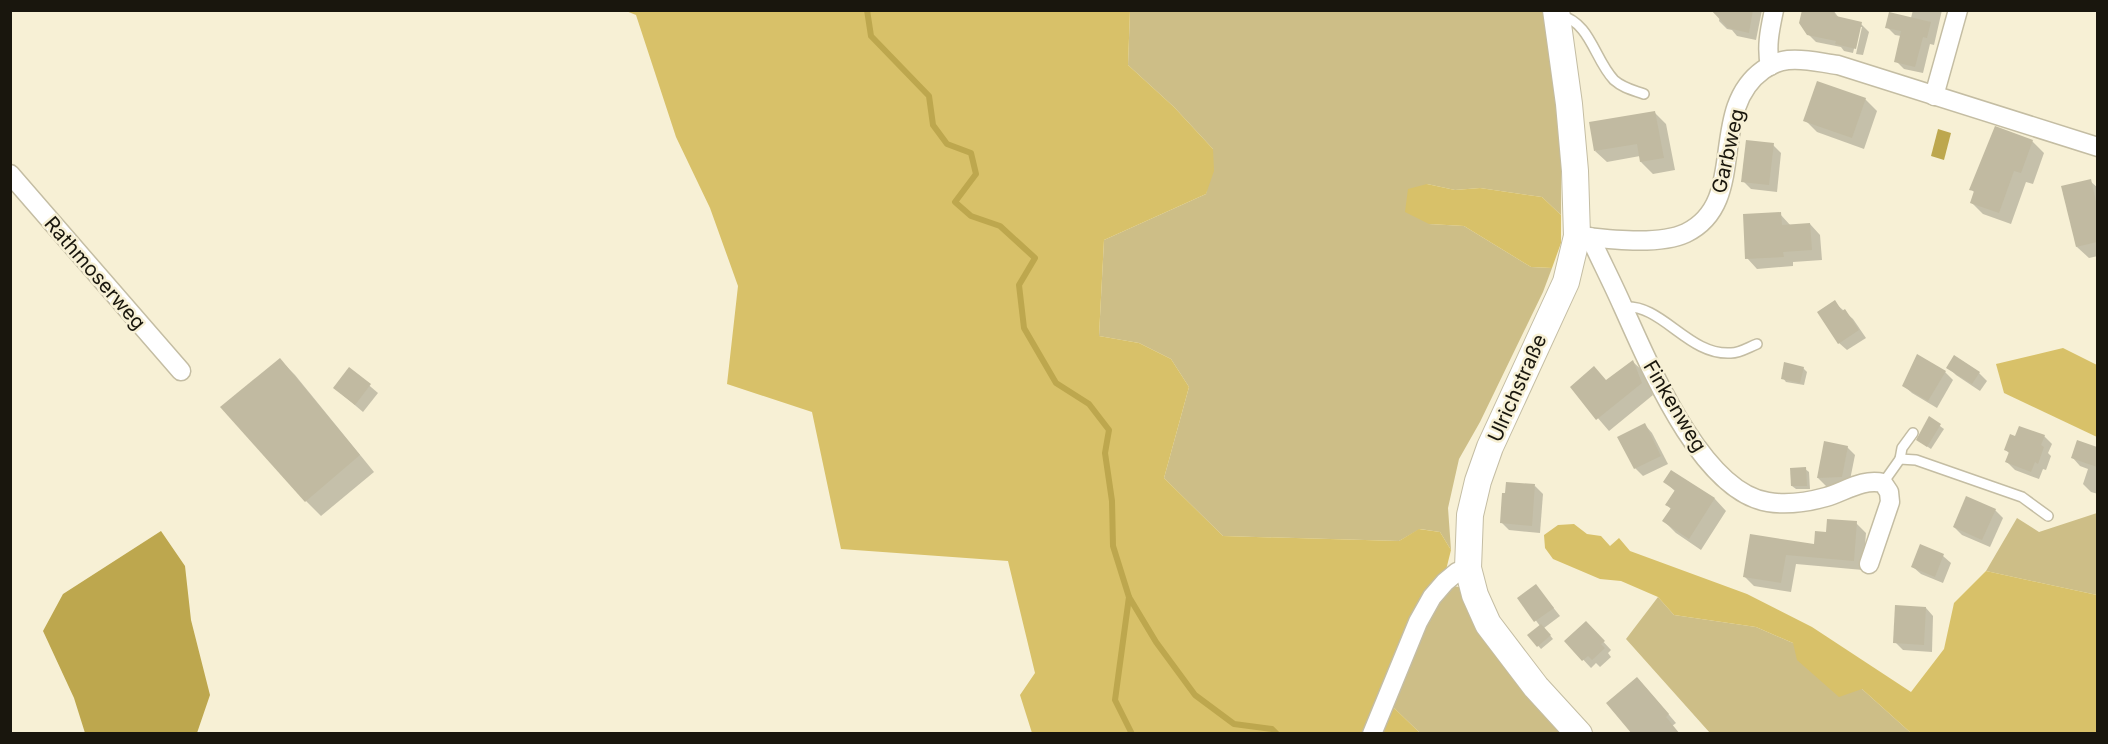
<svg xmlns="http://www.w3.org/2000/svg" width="2108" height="744" font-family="Inter,sans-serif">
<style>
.green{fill:#cdbe87}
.forest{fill:#d8c169}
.water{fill:#bda74e}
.shadow{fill:#0003}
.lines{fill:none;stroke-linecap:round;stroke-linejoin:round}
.stream{stroke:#bda74e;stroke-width:6}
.building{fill:#c1baa1}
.lane-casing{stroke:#c4bda3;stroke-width:12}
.street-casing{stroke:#c4bda3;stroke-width:21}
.secondary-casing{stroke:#c4bda3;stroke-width:28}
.lane{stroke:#fff;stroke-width:9}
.street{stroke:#fff;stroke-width:18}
.secondary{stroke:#fff;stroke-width:26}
.labels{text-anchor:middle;stroke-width:5;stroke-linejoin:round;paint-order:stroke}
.street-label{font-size:20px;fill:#19160d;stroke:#f7f0d5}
</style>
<rect width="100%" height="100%" fill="#f7f0d5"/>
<g class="green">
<polygon points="1130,11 1544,11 1561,125 1561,215 1542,197 1480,188 1455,190 1427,184 1429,224 1464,226 1531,267 1552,268 1543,292 1480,422 1459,459 1448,508 1451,550 1440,532 1420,529 1399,541 1223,536 1164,478 1189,387 1171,359 1139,343 1099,336 1104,240 1206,194 1213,149 1174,107 1128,65"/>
<polygon points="2097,513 2097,595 1986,571 2017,518 2039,532"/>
<polygon points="1445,574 1453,586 1459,587 1496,648 1565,733 1420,733 1393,707 1397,687 1424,631 1420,600"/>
<polygon points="1658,597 1674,615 1756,627 1793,643 1862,689 1911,733 1710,733 1626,639"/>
</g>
<g class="forest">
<polygon points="626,11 1130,11 1128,65 1174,107 1213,149 1214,171 1206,194 1104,240 1099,336 1139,343 1171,359 1189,387 1164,478 1223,536 1399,541 1419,529 1440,532 1451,550 1445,574 1420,600 1424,631 1397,687 1393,707 1420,733 1032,733 1020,695 1035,673 1008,561 841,549 812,412 727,384 738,286 710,208 676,137 636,15"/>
<polygon points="1427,184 1455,190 1480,188 1542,197 1561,215 1561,243 1552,268 1531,267 1464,226 1429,224 1405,212 1408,189"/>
<polygon points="2063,348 2097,365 2097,437 2004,393 1996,364"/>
<polygon points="1574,524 1587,534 1601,536 1610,546 1619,538 1630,551 1747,594 1812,627 1911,692 1944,649 1954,603 1986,571 2097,595 2097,733 1911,733 1862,689 1839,697 1797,660 1793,643 1756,627 1674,615 1658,597 1621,581 1600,579 1553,559 1545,548 1544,535 1558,525"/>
</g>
<g class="water">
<polygon points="1938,129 1951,133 1944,160 1931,156"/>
<polygon points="161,531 185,566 191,620 210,695 197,733 85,733 74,698 43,631 63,594"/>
</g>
<g class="shadow">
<polygon points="1721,10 1762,10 1756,40 1737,36 1732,30 1727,29 1719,21"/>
<polygon points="1833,10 1839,18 1861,24 1869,32 1863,55 1856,54 1862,27 1859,27 1853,53 1844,51 1841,47 1816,42 1808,34"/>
<polygon points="1913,10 1942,10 1934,45 1930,44 1923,73 1904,69 1896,61 1901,36 1895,35 1887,27 1911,18"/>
<polygon points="1865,99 1877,111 1864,149 1817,132 1805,120"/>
<polygon points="1654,112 1666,124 1675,170 1653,174 1641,162 1640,156 1607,162 1595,151"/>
<polygon points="2032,141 2044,153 2033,184 2026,182 2011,224 1983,214 1971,202 1975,193 1971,189"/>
<polygon points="1773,145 1781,153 1777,192 1751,189 1743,181"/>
<polygon points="2090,181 2098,188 2098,256 2089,258 2077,247"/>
<polygon points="1780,214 1791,226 1810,224 1820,235 1822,260 1793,262 1793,266 1757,269 1747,258"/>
<polygon points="1834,302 1853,319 1866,338 1847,350 1839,343"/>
<polygon points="280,360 295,375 374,472 321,516 306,501"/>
<polygon points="1633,362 1645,373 1653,395 1609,431 1572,388 1607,381"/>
<polygon points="1948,367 1979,373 1987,381 1980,391 1956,375"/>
<polygon points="1803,368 1807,372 1804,385 1786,382 1783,378"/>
<polygon points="350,369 378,393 363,412 343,395"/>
<polygon points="1945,372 1953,380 1937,408 1912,393 1904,386"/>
<polygon points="1929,418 1944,429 1931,449 1922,443"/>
<polygon points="1645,425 1652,433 1668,464 1643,476 1635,468"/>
<polygon points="2044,436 2052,444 2048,453 2051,456 2046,470 2043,469 2039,479 2015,470 2007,462 2010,454 2005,449 2016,438"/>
<polygon points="2078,442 2098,449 2098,494 2091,492 2083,484 2088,469 2080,466 2073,458"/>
<polygon points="1847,447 1855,455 1849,485 1826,486 1818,478"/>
<polygon points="1805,469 1809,472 1810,489 1796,489 1792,486"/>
<polygon points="1672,472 1715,499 1726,511 1701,550 1676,533 1664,521 1672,510 1667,505 1676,492 1665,482"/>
<polygon points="1535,486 1543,494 1540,533 1509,530 1501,522"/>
<polygon points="1995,510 2003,518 1990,547 1962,535 1954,527"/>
<polygon points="1856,523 1866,533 1863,570 1796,564 1791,592 1754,586 1744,576 1751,535 1815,546 1827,533"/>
<polygon points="1921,546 1943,556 1951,563 1943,583 1921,574 1913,567"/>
<polygon points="1536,586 1560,616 1544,628 1553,639 1541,649 1529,635 1540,626 1519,598"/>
<polygon points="1926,608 1933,616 1932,652 1903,650 1895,642"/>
<polygon points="1586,623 1611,650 1608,653 1611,657 1600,667 1596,663 1591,668 1566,641"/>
<polygon points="1645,687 1676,723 1672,726 1633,734"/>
</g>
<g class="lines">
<g class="stream">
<polyline points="867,10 871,36 929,96 933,125 947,144 971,153 976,174 955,202 971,216 1000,226 1035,258 1019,285 1024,328 1056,383 1089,404 1109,430 1105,453 1112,501 1113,546 1129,597 1115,700 1132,734"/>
<polyline points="1129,597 1156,642 1195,695 1234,724 1272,729 1277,734"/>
</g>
</g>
<g class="building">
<polygon points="1711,10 1753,10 1749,33 1728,28"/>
<polygon points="1802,10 1833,10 1836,16 1862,22 1856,49 1835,44 1836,41 1807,35 1799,23"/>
<polygon points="1889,12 1931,22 1927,38 1923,37 1915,67 1894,62 1901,31 1885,28"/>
<polygon points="1817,81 1866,98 1852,138 1803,121"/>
<polygon points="1655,111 1664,158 1640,162 1637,144 1594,151 1589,122"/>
<polygon points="1995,126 2033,140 2021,173 2014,171 1999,213 1970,203 1974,191 1969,190"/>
<polygon points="1746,140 1774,143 1769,185 1741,182"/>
<polygon points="2091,179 2097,206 2097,242 2076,247 2061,186"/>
<polygon points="1781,212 1782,225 1810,223 1812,250 1783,252 1784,257 1745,259 1743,214"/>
<polygon points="1835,300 1842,311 1845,309 1859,330 1838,344 1817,312"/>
<polygon points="1917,354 1946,371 1928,401 1902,386"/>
<polygon points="1954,355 1980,372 1972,384 1946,368"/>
<polygon points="280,358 360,455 305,502 220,407"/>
<polygon points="1633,360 1642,383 1596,420 1570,387 1594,366 1606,380"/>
<polygon points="1784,362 1804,367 1800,383 1781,379"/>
<polygon points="349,367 371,384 355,405 333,388"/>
<polygon points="1929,416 1941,424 1927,447 1916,440"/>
<polygon points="1645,423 1661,456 1634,469 1617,437"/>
<polygon points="2019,426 2045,435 2041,445 2044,447 2038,464 2035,462 2031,472 2005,462 2009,452 2004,450 2010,434 2015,436"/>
<polygon points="2077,440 2097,447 2097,467 2071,458"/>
<polygon points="1824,441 1848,446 1842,477 1817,478"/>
<polygon points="1806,467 1807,486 1791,486 1790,468"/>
<polygon points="1671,470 1715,498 1689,539 1662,521 1671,508 1665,505 1675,490 1663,482"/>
<polygon points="1506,482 1535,484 1532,526 1500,523 1502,493 1505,493"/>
<polygon points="1966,496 1996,509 1982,540 1953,527"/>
<polygon points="1827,519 1857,521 1854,561 1786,555 1781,583 1743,577 1750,534 1814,544 1815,531 1826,532"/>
<polygon points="1920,544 1944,554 1935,577 1911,567"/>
<polygon points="1536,584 1554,608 1534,622 1517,598"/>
<polygon points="1895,605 1926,607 1924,645 1893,643"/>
<polygon points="1586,621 1605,641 1601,644 1605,648 1592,660 1588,656 1582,661 1564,641"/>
<polygon points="1541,624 1551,635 1537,647 1527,635"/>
<polygon points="1637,677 1669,714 1666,717 1680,734 1632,734 1606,703"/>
</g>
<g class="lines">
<g class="lane-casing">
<g id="lane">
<path d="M1560 15C1591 23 1594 59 1614 80 1623 88 1633 90 1644 94"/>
<path d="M1623 307C1662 303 1688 356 1731 353 1740 353 1749 347 1757 344"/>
<polyline points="1900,459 1902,448 1913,433"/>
<polyline points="1883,483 1900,459 1916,460 2022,497 2048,516"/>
</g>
</g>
<g class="street-casing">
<g id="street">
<path d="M1770 66C1766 46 1770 29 1774 10"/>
<polyline points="1934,96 1958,10"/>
<polyline points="10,174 181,371"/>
<path d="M1577 236C1607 239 1658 246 1686 233 1750 202 1706 111 1763 70 1770 65 1779 61 1788 60 1805 58 1822 63 1838 65L2098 147"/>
<path d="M1590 237C1601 261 1613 284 1623 307 1648 362 1701 492 1768 502 1786 505 1808 502 1826 497 1844 492 1863 478 1883 483L1889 492 1890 502 1869 564"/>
<polyline points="1372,734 1418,622 1432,597 1445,582 1457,572 1468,568"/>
</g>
</g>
<g class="secondary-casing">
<polyline id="secondary" points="1556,10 1569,104 1575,171 1577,236 1566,282 1490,447 1478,481 1470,515 1468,568 1475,595 1488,624 1536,687 1579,734"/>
</g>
<use href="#lane" class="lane"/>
<use href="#street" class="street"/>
<use href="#secondary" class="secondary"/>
</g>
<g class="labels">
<g class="street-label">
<text transform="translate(1728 151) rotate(-77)" y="7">Garbweg</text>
<text transform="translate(95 273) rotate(49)" y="7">Rathmoserweg</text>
<text transform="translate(1517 388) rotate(-66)" y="7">Ulrichstraße</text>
<text transform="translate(1675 406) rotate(59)" y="7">Finkenweg</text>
</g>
</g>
<rect width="2108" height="744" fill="none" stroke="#19160d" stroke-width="24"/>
</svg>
